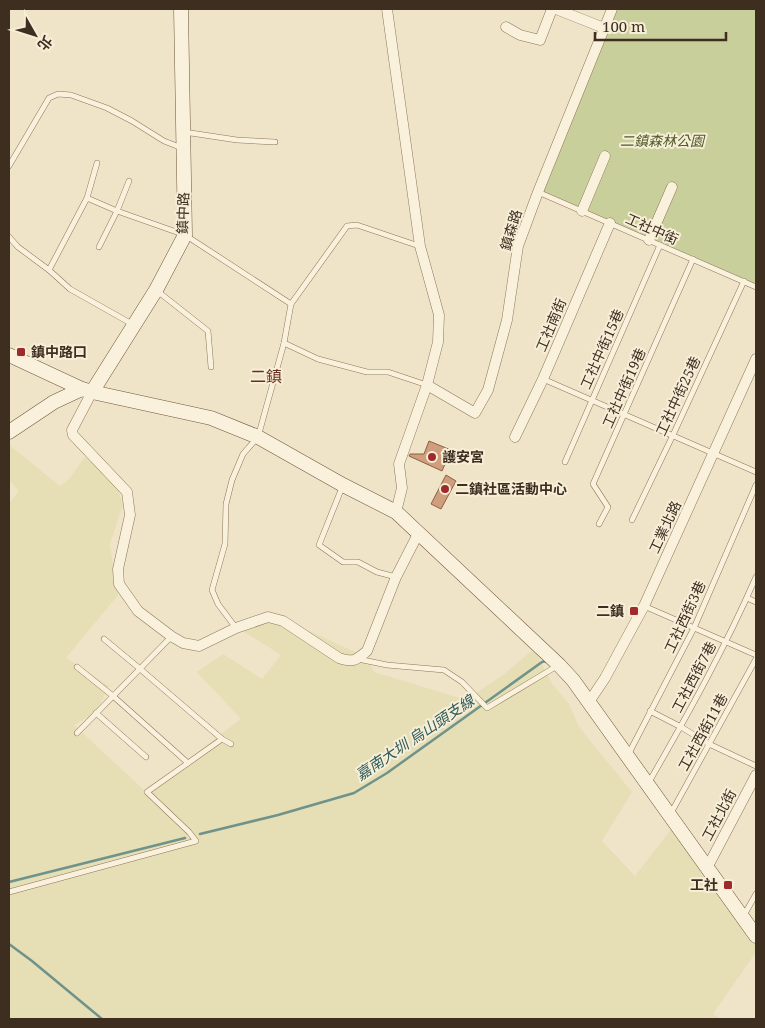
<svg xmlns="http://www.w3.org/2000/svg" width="765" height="1028" font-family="'Noto Serif','Noto Sans TC',serif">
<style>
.farmland{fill:#e6deb5}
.green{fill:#c9cf9b}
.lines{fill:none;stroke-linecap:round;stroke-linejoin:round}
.stream{stroke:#6f938a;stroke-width:2.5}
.building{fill:#cf9f7d;stroke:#8d5f41}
.lane-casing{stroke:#8d765c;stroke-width:6}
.street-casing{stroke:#8d765c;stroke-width:11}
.secondary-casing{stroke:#6f573f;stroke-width:15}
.lane{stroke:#faf1dc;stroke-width:5}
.street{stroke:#faf1dc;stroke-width:10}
.secondary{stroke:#faf1dc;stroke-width:14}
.poi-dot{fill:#9e2a2b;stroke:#f7eed8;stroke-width:2}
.labels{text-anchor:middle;stroke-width:4;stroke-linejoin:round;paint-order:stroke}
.park-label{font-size:14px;font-style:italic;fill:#4d5a26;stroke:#f7eed8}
.street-label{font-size:14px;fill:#3d2e20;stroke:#f7eed8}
.poi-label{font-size:14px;font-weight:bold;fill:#3d2e20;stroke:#f7eed8;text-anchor:start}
.water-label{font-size:15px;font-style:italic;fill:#2f5d5a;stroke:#f7eed8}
.quarter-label{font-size:16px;fill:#6b2e1e;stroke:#f7eed8}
</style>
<rect width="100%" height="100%" fill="#f0e4c8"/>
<polygon class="farmland" points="9,445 60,486 69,479 85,457 116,484 123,504 110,544 114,574 118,595 66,658 109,686 96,713 74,725 144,790 182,764 241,719 197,672 223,654 262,679 281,655 238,628 267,612 366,657 374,672 466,700 503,675 534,649 553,685 569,704 579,727 632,792 602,841 635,876 676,823 756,934 756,952 713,1014 721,1019 9,1019 9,503 19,491 9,480"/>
<polygon class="green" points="617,9 756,9 756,287 538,192"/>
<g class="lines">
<g class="stream">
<polyline points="200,834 278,815 354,793 387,773 542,662 546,661"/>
<polyline points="9,882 185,838"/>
<polyline points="9,944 32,961 102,1019"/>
</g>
</g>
<g class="building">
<polygon points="429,441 451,450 442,471 409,456 410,454 424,454"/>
<polygon points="446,475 456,481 441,509 431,504"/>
</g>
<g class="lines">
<g class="lane-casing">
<g id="lane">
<polyline points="184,132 237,140 275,142"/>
<polyline points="9,166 49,98 58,94 71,95 107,108 132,121 164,141 182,148"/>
<polyline points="538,192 756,287"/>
<polyline points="87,198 117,211 185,235 291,304 284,343 258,437 243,454 232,480 226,504 225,544 212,590 218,604 236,628"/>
<polyline points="9,237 18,247 49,270 70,289 132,324"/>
<polyline points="99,247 117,211 129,181"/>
<polyline points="49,270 87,198 97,163"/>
<polyline points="156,290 208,331 211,367"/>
<polyline points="291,304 347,226 357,225 419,246"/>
<polyline points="284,343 318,359 367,372 388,372 427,385"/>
<polyline points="543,379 756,472"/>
<polyline points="565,462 660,245"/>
<polyline points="343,485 319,545 343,562 358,562 377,572 396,577"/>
<polyline points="632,520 673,435 744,281"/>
<polyline points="599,524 608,507 593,484 693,259"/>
<polyline points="747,598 756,602"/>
<polyline points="644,606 756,655"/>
<polyline points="104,639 139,668 222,739"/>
<polyline points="358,659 387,665 444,670 462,682 487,708 557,666"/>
<polyline points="77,667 113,696 188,763"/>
<polyline points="650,711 681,727 709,744 756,766"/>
<polyline points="96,713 146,757"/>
<polyline points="77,733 171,637"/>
<polyline points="628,755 694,628 756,485"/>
<path d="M649 782C687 716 725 648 756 577"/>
<polyline points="671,813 756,659"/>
<polyline points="9,892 196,841 189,832 147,792 222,739 231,744"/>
<polyline points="743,917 756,894"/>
</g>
</g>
<g class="street-casing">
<g id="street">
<polyline points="387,9 420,246 439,315 438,342 427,385 399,464 402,488 396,512"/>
<polyline points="556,9 604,28"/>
<polyline points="506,27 520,35 540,40 552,9"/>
<polyline points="582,211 605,156"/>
<polyline points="649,240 672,187"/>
<polyline points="427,385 475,413 488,390 507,320 518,246 538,192 612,9"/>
<path d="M92 392 72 430 73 435 127 492 130 515 118 569 119 584 138 611 171 636 183 643 199 646 236 628 268 617 283 621 339 658C354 663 356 660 367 651L396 577 418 534"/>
<polyline points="515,437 543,379 610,223"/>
<polyline points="589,702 605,678 644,606 756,359"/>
<polyline points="707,868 756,775"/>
</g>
</g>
<g class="secondary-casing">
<g id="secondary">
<polyline points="9,355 82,389 92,392 211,418 258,437 343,485 396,512 559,665 573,680 756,936"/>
<polyline points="92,392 156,290 185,235 181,9"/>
<polyline points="9,432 54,402 82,389"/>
</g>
</g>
<use href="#lane" class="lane"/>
<use href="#street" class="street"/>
<use href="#secondary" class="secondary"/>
</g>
<g class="poi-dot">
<rect x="16" y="347" width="10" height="10" rx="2.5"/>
<circle cx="432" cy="457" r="5"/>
<circle cx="445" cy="489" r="5"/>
<rect x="629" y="606" width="10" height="10" rx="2.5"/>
<rect x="723" y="880" width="10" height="10" rx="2.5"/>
</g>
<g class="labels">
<g class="park-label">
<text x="662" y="146">二鎮森林公園</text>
</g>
<g class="street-label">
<text transform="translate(183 213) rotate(-88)" y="5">鎮中路</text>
<text transform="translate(652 229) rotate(24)" y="5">工社中街</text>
<text transform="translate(511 230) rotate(-73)" y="5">鎮森路</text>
<text transform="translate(551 325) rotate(-67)" y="5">工社南街</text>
<text transform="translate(602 349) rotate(-66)" y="5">工社中街15巷</text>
<text transform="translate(624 388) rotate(-66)" y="5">工社中街19巷</text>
<text transform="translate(678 396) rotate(-65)" y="5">工社中街25巷</text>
<text transform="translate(665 527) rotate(-65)" y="5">工業北路</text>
<text transform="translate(685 617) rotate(-65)" y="5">工社西街3巷</text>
<text transform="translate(694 677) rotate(-62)" y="5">工社西街7巷</text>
<text transform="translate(703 732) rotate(-61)" y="5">工社西街11巷</text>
<text transform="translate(719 815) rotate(-62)" y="5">工社北街</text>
</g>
<g class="poi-label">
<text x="31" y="357">鎮中路口</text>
<text x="442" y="462">護安宮</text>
<text x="455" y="494">二鎮社區活動中心</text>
<text x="624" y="616" text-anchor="end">二鎮</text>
<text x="718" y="890" text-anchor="end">工社</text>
</g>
<g class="water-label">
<text transform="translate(415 738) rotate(-34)" y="5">嘉南大圳 烏山頭支線</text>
</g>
<g class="quarter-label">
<text x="266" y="382">二鎮</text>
</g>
</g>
<rect width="765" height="1028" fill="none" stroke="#3d2e20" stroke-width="20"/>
<g transform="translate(35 35) rotate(129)" stroke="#f7eed8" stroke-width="4" paint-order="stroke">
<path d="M0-4L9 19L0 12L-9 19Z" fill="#3d2e20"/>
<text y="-8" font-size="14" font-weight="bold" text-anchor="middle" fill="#3d2e20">北</text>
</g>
<path d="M595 32v8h131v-8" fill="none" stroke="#3d2e20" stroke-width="2.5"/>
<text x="602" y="32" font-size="15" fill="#3d2e20" stroke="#f7eed8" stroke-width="4" paint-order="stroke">100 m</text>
</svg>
